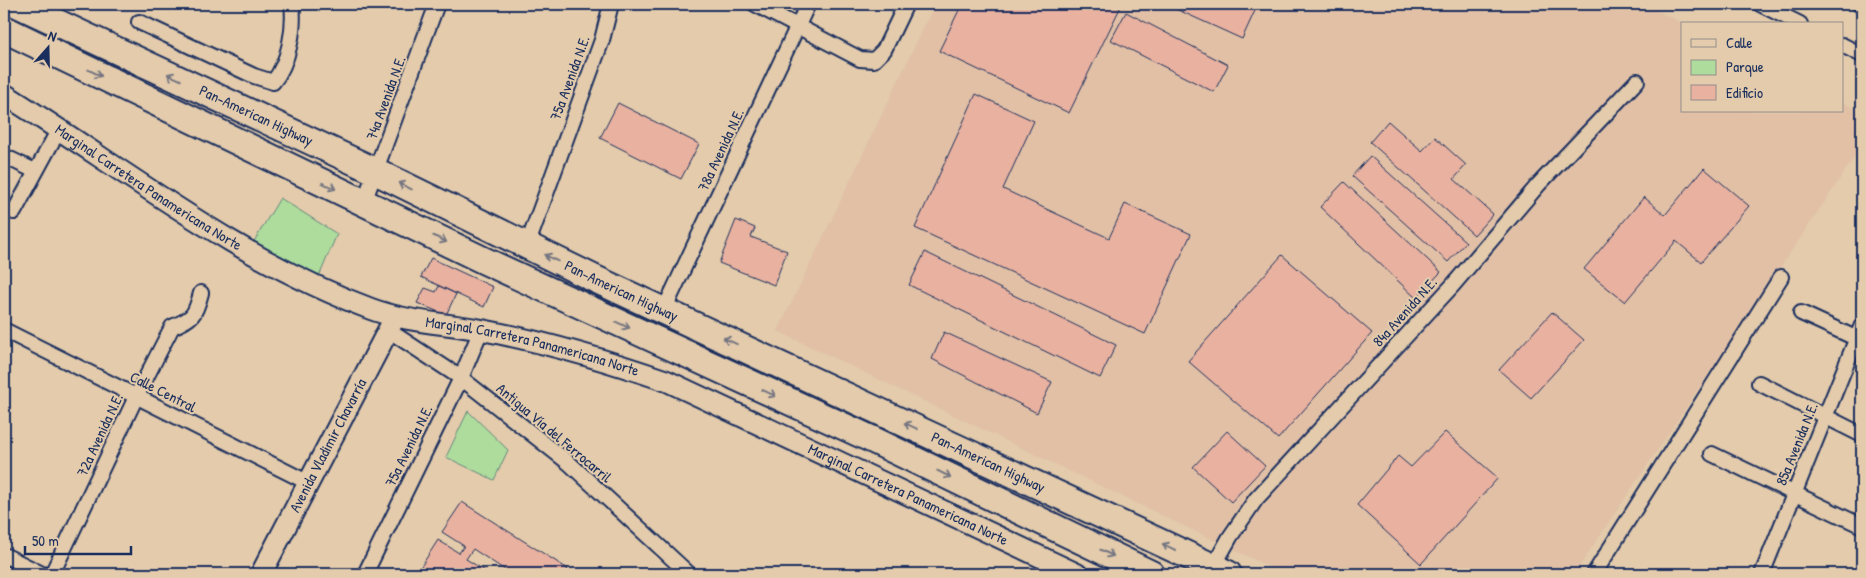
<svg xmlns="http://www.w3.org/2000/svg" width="1866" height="578" font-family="'Patrick Hand',sans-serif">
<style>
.built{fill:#e1c0a6}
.green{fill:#addc9c;stroke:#64867d}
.building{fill:#e9b19f;stroke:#1b2f5e}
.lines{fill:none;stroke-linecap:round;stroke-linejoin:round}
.street-casing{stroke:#1b2f5e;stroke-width:18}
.secondary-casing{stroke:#1b2f5e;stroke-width:24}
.highway-casing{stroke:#1b2f5e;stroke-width:30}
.street{stroke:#e3cbab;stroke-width:14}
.secondary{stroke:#e3cbab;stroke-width:20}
.highway{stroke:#e3cbab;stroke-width:26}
.oneway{stroke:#757581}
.labels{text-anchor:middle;stroke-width:4;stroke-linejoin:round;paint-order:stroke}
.street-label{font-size:15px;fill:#1b2f5e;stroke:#e3cbab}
</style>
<rect width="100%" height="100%" fill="#e3cbab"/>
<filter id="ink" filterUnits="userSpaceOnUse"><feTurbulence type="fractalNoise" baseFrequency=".02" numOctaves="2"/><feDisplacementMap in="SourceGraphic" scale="10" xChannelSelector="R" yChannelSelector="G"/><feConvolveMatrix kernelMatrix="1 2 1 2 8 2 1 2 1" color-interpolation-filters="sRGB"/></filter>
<g filter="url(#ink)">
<polygon class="built" points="935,4 1644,4 1684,24 1682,24 1682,111 1842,111 1842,102 1862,112 1862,146 1574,574 1284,574 778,331"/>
<g class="green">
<polygon points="280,198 337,234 315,286 247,253"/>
<polygon points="468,411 508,450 494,480 446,457"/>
</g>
<g class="building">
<polygon points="962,4 1122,4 1069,113 939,51"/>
<polygon points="1165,4 1258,4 1242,39"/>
<polygon points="1126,12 1228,65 1214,92 1111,40"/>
<polygon points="976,94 1034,121 1003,189 1109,238 1125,204 1191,234 1145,334 915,228"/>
<polygon points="618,103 699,144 681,179 600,138"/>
<polygon points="1388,121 1422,151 1435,137 1466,165 1454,179 1493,214 1474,235 1370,142"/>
<polygon points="1370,156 1466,242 1448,262 1352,176"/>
<polygon points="1704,168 1749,206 1701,262 1676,241 1625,302 1584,269 1644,197 1665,215"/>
<polygon points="1344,182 1441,272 1416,298 1320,207"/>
<polygon points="736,220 755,228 751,237 787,251 774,285 719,263"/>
<polygon points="925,252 1116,345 1100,378 909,285"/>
<polygon points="1282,255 1372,333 1278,439 1188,361"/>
<polygon points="431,258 493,287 484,307 421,277"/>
<polygon points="439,286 456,294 446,315 417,303 425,288 436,292"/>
<polygon points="1552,312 1584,340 1531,398 1499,370"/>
<polygon points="944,332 1052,382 1037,413 932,359"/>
<polygon points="1227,431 1265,466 1231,502 1193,467"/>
<polygon points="1445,432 1498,478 1421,564 1357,505 1398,456 1411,467"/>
<polygon points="462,502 568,569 564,574 511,574 473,549 466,559 490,574 430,574 420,568 438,540 459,553 464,546 442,532"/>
</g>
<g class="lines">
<g class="street-casing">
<g id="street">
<polyline points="755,4 860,59 874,60 884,50 906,4"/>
<polyline points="1760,4 1800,24"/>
<polyline points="1859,4 1862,5"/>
<path d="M139 22 254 76 273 82C289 63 295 28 292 4"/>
<polyline points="1842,45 1862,55"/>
<polyline points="4,156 35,171"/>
<polyline points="364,202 437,4"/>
<polyline points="14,212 59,129"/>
<polyline points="527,246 602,40 611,4"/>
<polyline points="664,310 808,4"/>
<polyline points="1801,313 1862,341"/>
<polyline points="4,330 309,483"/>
<polyline points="388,330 461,378 569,463 689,574"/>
<polyline points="1759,383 1862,435"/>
<polyline points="1712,454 1862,526"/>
<polyline points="4,555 42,574"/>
<polyline points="1211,571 1230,537 1256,499 1453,285 1539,184 1637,81"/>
<path d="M52 574 136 397 172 327C193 318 195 316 201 293"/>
<polyline points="365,574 461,378 481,330"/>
<polyline points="1594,574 1781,277"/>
<polyline points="1762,574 1862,325"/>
</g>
</g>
<g class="secondary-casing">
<g id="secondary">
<path id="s1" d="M4 94C124 169 236 259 371 309 406 322 445 323 482 330 545 342 606 360 667 381L1077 574"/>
<path id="s2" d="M261 574 395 317"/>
</g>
</g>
<g class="highway-casing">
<g id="highway">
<path id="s3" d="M17 4 377 172 595 279 1228 574"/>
<polyline points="4,29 485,261 869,438 1151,574"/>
</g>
</g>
<use href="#street" class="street"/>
<use href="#secondary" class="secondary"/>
<use href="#highway" class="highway"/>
</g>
<defs><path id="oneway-shaft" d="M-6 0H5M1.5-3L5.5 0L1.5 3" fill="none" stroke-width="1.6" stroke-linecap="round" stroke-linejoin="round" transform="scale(1.25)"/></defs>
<g class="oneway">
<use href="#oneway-shaft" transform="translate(95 73) rotate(26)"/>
<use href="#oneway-shaft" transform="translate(174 77) rotate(-155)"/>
<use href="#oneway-shaft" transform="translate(329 186) rotate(25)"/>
<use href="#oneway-shaft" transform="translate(405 186) rotate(-154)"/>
<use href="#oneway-shaft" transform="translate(440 239) rotate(26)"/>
<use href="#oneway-shaft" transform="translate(551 258) rotate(-154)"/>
<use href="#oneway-shaft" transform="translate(623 325) rotate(24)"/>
<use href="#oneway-shaft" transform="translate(730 341) rotate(-155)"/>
<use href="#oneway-shaft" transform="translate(769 393) rotate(25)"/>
<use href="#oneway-shaft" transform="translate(911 426) rotate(-155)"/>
<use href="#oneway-shaft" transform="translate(944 474) rotate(26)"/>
<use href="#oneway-shaft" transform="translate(1169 547) rotate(-155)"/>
<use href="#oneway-shaft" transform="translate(1107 553) rotate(26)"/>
</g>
</g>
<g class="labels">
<g class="street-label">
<text transform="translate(570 78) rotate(-70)" y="5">75a Avenida N.E.</text>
<text transform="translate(386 98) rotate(-70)" y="5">74a Avenida N.E.</text>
<text dy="5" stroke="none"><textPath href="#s3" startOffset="264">Pan-American Highway</textPath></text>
<text transform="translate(721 150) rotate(-65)" y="5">78a Avenida N.E.</text>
<text dy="5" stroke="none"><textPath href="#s1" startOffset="172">Marginal Carretera Panamericana Norte</textPath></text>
<text dy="5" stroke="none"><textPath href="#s3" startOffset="669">Pan-American Highway</textPath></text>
<text transform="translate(1405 312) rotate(-48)" y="5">84a Avenida N.E.</text>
<text dy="5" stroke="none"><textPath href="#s1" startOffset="592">Marginal Carretera Panamericana Norte</textPath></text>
<text transform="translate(163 392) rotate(27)" y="5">Calle Central</text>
<text transform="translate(554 433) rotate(40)" y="5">Antigua Vía del Ferrocarril</text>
<text transform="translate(100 435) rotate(-65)" y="5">72a Avenida N.E.</text>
<text transform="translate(1797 444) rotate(-68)" y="5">85a Avenida N.E.</text>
<text dy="5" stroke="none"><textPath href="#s2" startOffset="145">Avenida Vladimir Chavarría</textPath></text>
<text transform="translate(409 446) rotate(-64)" y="5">75a Avenida N.E.</text>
<text dy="5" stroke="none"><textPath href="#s3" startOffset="1074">Pan-American Highway</textPath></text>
<text dy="5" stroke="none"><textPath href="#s1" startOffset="998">Marginal Carretera Panamericana Norte</textPath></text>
</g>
</g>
<rect width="1866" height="578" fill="none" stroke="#e3cbab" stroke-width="20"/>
<rect x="10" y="10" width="1846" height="558" fill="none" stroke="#1b2f5e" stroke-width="2" filter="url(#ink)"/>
<rect x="1681" y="22" width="162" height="90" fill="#e3cbab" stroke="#938d8c"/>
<rect x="1691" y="39" width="25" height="8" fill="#e3cbab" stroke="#938d8c"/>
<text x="1726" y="48" font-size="15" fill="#1b2f5e">Calle</text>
<rect x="1691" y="60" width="25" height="15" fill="#addc9c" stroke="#938d8c"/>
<text x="1726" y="72" font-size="15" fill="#1b2f5e">Parque</text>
<rect x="1691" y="85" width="25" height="15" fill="#e9b19f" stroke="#938d8c"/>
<text x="1726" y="98" font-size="15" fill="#1b2f5e">Edificio</text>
<g transform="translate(48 48) rotate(20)" stroke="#e3cbab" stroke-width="4" paint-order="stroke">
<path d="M0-4L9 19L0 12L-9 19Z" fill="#1b2f5e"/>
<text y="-8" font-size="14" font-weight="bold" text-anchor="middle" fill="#1b2f5e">N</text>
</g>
<path d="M25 546v8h106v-8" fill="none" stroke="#1b2f5e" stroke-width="2.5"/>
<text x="32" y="546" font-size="15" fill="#1b2f5e" stroke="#e3cbab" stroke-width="4" paint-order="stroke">50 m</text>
</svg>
